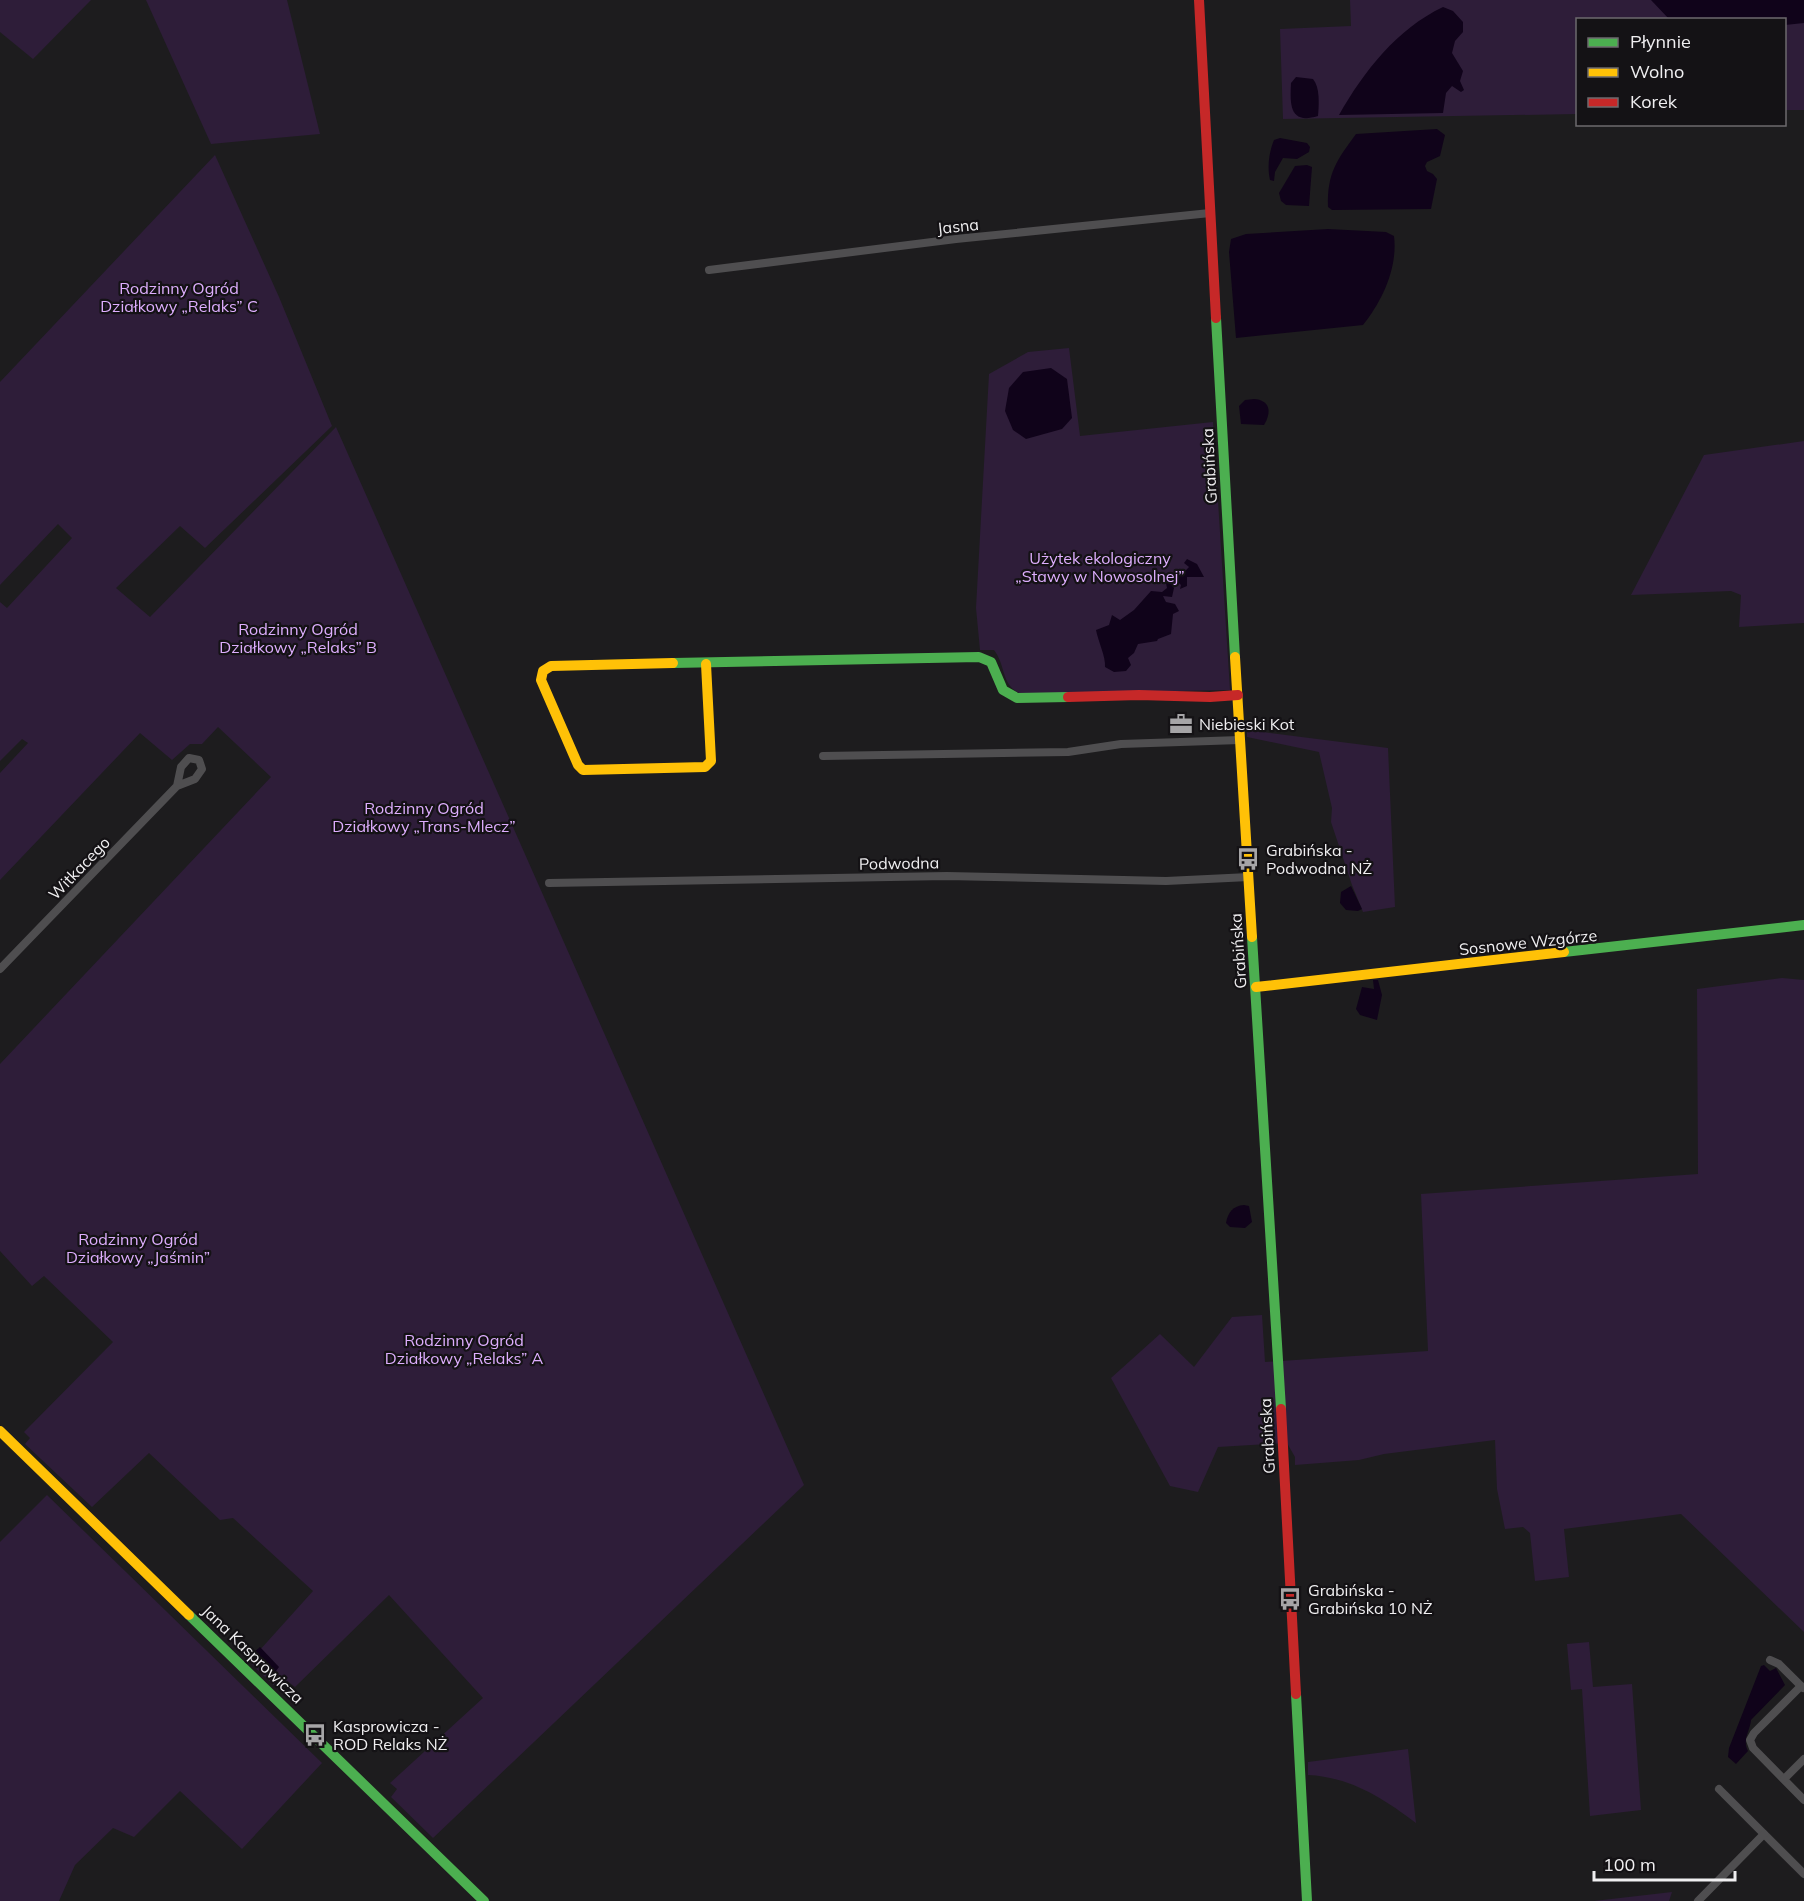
<svg xmlns="http://www.w3.org/2000/svg" width="1804" height="1901" font-family="Mulish,sans-serif">
<style>
.green{fill:#2e1d39}
.water{fill:#10031a}
.lines{fill:none;stroke-linecap:round;stroke-linejoin:round}
.street{stroke:#4f4e50;stroke-width:8}
.fast{stroke:#4caf50;stroke-width:10}
.slow{stroke:#ffc107;stroke-width:10}
.jam{stroke:#c62828;stroke-width:10}
.labels{text-anchor:middle;stroke-width:4.5;stroke-linejoin:round;paint-order:stroke}
.street-label{font-size:16px;fill:#f0eff1;stroke:#141215}
.park-label{font-size:16px;fill:#deaefe;stroke:#141215}
.poi-label{font-size:16px;fill:#f0eff1;stroke:#141215;text-anchor:start}
</style>
<rect width="100%" height="100%" fill="#1d1c1e"/>
<g class="green">
<polygon points="0,0 91,0 33,59 0,32"/>
<polygon points="146,0 287,0 320,134 211,144"/>
<polygon points="1350,0 1804,0 1804,110 1785,110 1784,20 1578,20 1577,114 1283,119 1280,29 1351,26"/>
<polygon points="215,155 279,297 332,426 205,548 180,526 116,588 150,617 336,427 804,1485 433,1838 391,1797 397,1789 390,1783 483,1698 389,1595 295,1687 287,1681 278,1689 249,1662 313,1591 233,1518 220,1520 149,1453 92,1507 25,1444 30,1438 24,1432 113,1342 44,1276 32,1286 0,1251 0,1064 271,777 218,727 202,744 190,744 172,760 140,733 0,880 0,773 28,743 22,739 0,761 0,602 7,608 72,538 58,524 0,585 0,382"/>
<path d="M1069 348 1080 436 1213 422 1230 690 1022 694C1001 687 1006 665 994 650H980L976 608 989 374 1028 352Z"/>
<polygon points="1804,441 1804,623 1739,627 1741,595 1731,591 1631,595 1704,455"/>
<polygon points="1247,730 1388,748 1395,907 1363,912 1352,885 1331,822 1332,808 1319,752 1247,737"/>
<polygon points="1782,978 1804,980 1804,1632 1681,1514 1564,1529 1569,1577 1535,1581 1530,1533 1523,1527 1505,1529 1497,1489 1495,1440 1384,1454 1359,1460 1295,1465 1295,1457 1287,1443 1218,1447 1198,1492 1170,1486 1111,1378 1160,1334 1194,1367 1232,1317 1262,1315 1265,1362 1428,1351 1421,1194 1698,1174 1697,989"/>
<polygon points="47,1495 322,1763 242,1849 180,1791 134,1837 113,1828 75,1865 59,1901 0,1901 0,1542"/>
<polygon points="1589,1642 1593,1687 1632,1684 1641,1810 1590,1816 1582,1689 1571,1690 1567,1644"/>
<path d="M1408 1749 1416 1823C1383 1798 1350 1777 1308 1775V1762Z"/>
<polygon points="1672,1892 1669,1901 1594,1901"/>
</g>
<g class="water">
<polygon points="1651,0 1804,0 1804,23 1785,25 1784,20 1669,19"/>
<path d="M1443 7 1453 11 1463 22V32L1455 41 1452 53 1463 71 1460 81 1464 90 1461 92 1452 86 1446 93 1443 113 1339 115C1364 71 1397 29 1443 7Z"/>
<path d="M1296 77 1313 79C1320 87 1319 104 1318 116 1289 125 1290 104 1291 83Z"/>
<path d="M1437 129 1445 135 1440 156 1427 162 1425 166 1427 171 1433 174 1437 179 1431 209 1332 210 1328 207C1327 173 1337 160 1356 134Z"/>
<path d="M1280 138 1307 143 1310 147 1309 152 1297 159 1283 158 1275 172 1274 181 1270 180C1267 167 1269 152 1274 140Z"/>
<polygon points="1307,165 1312,167 1309,206 1286,205 1281,201 1279,193 1295,166"/>
<path d="M1328 229 1386 232 1394 236C1398 268 1382 301 1363 325L1236 338 1229 252 1231 239 1246 234Z"/>
<polygon points="1051,368 1067,379 1072,418 1062,429 1026,439 1013,430 1005,411 1009,388 1023,372"/>
<path d="M1254 399C1270 400 1272 412 1264 425L1241 424 1239 406 1245 400Z"/>
<path d="M1187 559 1197 564 1204 577H1187V586L1180 589 1181 585 1178 582 1172 585 1174 588 1172 597 1163 596 1166 602 1175 604 1179 611 1173 614 1171 634 1158 639 1157 641 1138 644 1134 653 1128 658 1131 665 1126 671 1114 672 1105 667C1106 657 1098 641 1096 630L1109 625 1112 615 1120 620 1134 610 1151 591 1162 592 1167 588 1166 583H1170C1175 576 1183 574 1189 567L1184 563Z"/>
<polygon points="1351,886 1362,909 1358,911 1346,910 1340,903 1341,892"/>
<polygon points="1373,980 1378,980 1382,995 1377,1020 1360,1015 1356,1009 1362,987 1374,989"/>
<path d="M1244 1205 1249 1206 1252 1222 1245 1228 1230 1227 1226 1223C1228 1212 1233 1206 1244 1205Z"/>
<polygon points="260,1647 279,1667 276,1671 270,1674 251,1655"/>
<path d="M1764 1665 1770 1671 1776 1668 1785 1685 1751 1720C1750 1731 1742 1740 1748 1751L1736 1764 1728 1757 1729 1748 1761 1666Z"/>
</g>
<g class="lines">
<g class="street">
<polyline points="709,270 956,239 1210,213"/>
<polyline points="823,756 1068,752 1121,744 1240,740"/>
<polyline points="549,883 947,876 1166,881 1249,877"/>
<polyline points="0,969 177,786 195,779 202,769 199,760 189,758 181,767 177,786"/>
<polyline points="1770,1660 1779,1664 1803,1688"/>
<polyline points="1801,1686 1754,1733 1750,1740 1753,1748 1804,1800"/>
<polyline points="1784,1779 1804,1759"/>
<polyline points="1719,1789 1804,1874"/>
<polyline points="1698,1901 1764,1834"/>
</g>
<g class="fast">
<polyline points="1216,318 1235,657"/>
<polyline points="673,663 979,657 991,662 1003,690 1017,698 1068,697"/>
<polyline points="1252,937 1281,1409"/>
<polyline points="1564,952 1804,925"/>
<polyline points="189,1615 484,1901"/>
<polyline points="1296,1694 1307,1901"/>
</g>
<g class="slow">
<polyline points="1235,657 1252,937"/>
<polyline points="673,663 551,666 543,671 541,680 578,765 583,770 705,767 711,761 706,664"/>
<polyline points="1256,987 1564,952"/>
<polyline points="0,1431 189,1615"/>
</g>
<g class="jam">
<polyline points="1199,0 1216,318"/>
<polyline points="1068,697 1139,695 1210,697 1238,695"/>
<polyline points="1281,1409 1296,1694"/>
</g>
</g>
<defs>
<g id="office-bare" transform="scale(1.8)"><path d="M-6-3h4V-5.5h4V-3h4V5H-6ZM-1-4.5V-3h2v-1.5ZM-6 0V1H6V0Z" fill="#a6a5a7" stroke="#141215" stroke-width="2.5" paint-order="stroke"/></g>
<g id="bus-bare" transform="scale(1.8)"><path d="M-5-6H5V4H4V6H2V4H-2V6H-4V4H-5ZM-3.5-4V0h7V-4ZM-3.5 1.2v1.5H-2V1.2ZM2 1.2v1.5H3.5V1.2Z" fill="#a6a5a7" stroke="#141215" stroke-width="2.5" paint-order="stroke"/></g>
</defs>
<g fill-rule="evenodd">
<use href="#office-bare" x="1181" y="724"/>
<use href="#bus-bare" x="1248" y="859"/>
<use href="#bus-bare" x="1290" y="1599"/>
<use href="#bus-bare" x="315" y="1735"/>
</g>
<g class="labels">
<g class="street-label">
<text transform="translate(958 226) rotate(-6)" y="6">Jasna</text>
<text transform="translate(1209 466) rotate(-93)" y="6">Grabińska</text>
<text transform="translate(899 863) rotate(-1)" y="6">Podwodna</text>
<text transform="translate(79 868) rotate(-46)" y="6">Witkacego</text>
<text transform="translate(1528 942) rotate(-6)" y="6">Sosnowe Wzgórze</text>
<text transform="translate(1238 951) rotate(-94)" y="6">Grabińska</text>
<text transform="translate(1267 1436) rotate(-93)" y="6">Grabińska</text>
<text transform="translate(253 1654) rotate(44)" y="6">Jana Kasprowicza</text>
</g>
<g class="park-label">
<text x="179" y="294">Rodzinny Ogród<tspan x="179" dy="18">Działkowy „Relaks” C</tspan></text>
<text x="1100" y="564">Użytek ekologiczny<tspan x="1100" dy="18">„Stawy w Nowosolnej”</tspan></text>
<text x="298" y="635">Rodzinny Ogród<tspan x="298" dy="18">Działkowy „Relaks” B</tspan></text>
<text x="424" y="814">Rodzinny Ogród<tspan x="424" dy="18">Działkowy „Trans-Mlecz”</tspan></text>
<text x="138" y="1245">Rodzinny Ogród<tspan x="138" dy="18">Działkowy „Jaśmin”</tspan></text>
<text x="464" y="1346">Rodzinny Ogród<tspan x="464" dy="18">Działkowy „Relaks” A</tspan></text>
</g>
<g class="poi-label">
<text x="1199" y="730">Niebieski Kot</text>
<text x="1266" y="856">Grabińska -<tspan x="1266" dy="18">Podwodna NŻ</tspan></text>
<text x="1308" y="1596">Grabińska -<tspan x="1308" dy="18">Grabińska 10 NŻ</tspan></text>
<text x="333" y="1732">Kasprowicza -<tspan x="333" dy="18">ROD Relaks NŻ</tspan></text>
</g>
</g>
<rect x="1576" y="18" width="210" height="108" fill="#141215" stroke="#6c6a6d" stroke-width="1.5"/>
<rect x="1588" y="38" width="30" height="9" fill="#4caf50" stroke="#6c6a6d" stroke-width="1.5"/>
<text x="1630" y="48" font-size="18" fill="#f0eff1">Płynnie</text>
<rect x="1588" y="68" width="30" height="9" fill="#ffc107" stroke="#6c6a6d" stroke-width="1.5"/>
<text x="1630" y="78" font-size="18" fill="#f0eff1">Wolno</text>
<rect x="1588" y="98" width="30" height="9" fill="#c62828" stroke="#6c6a6d" stroke-width="1.5"/>
<text x="1630" y="108" font-size="18" fill="#f0eff1">Korek</text>
<path d="M1594 1871v9h141v-9" fill="none" stroke="#f0eff1" stroke-width="3"/>
<text x="1603" y="1871" font-size="18" fill="#f0eff1" stroke="#141215" stroke-width="4.5" paint-order="stroke">100 m</text>
</svg>
